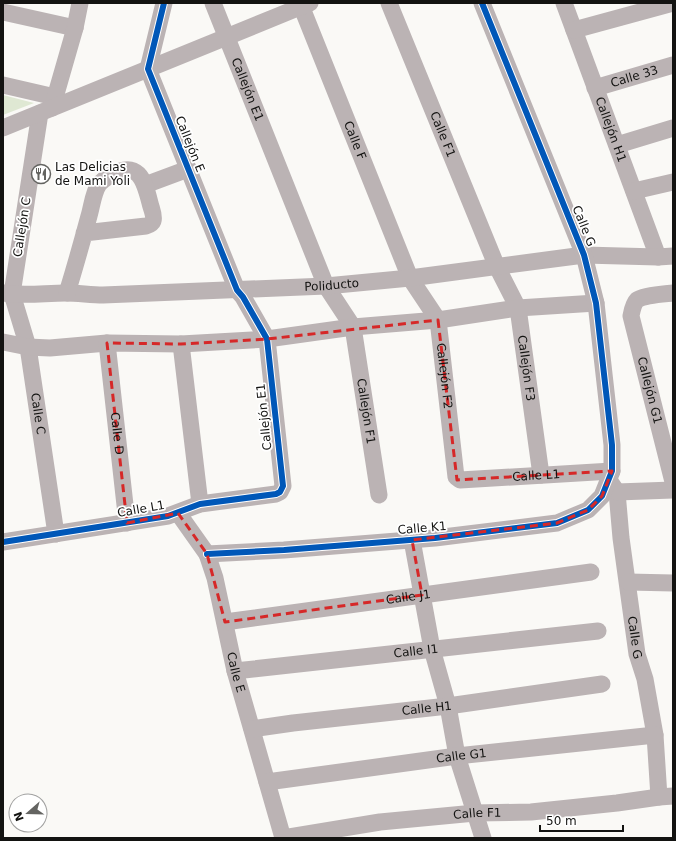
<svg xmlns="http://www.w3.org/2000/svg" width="676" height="841" font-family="'DejaVu Sans',sans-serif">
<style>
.green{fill:#dfe8d3}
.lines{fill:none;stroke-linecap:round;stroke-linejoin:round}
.minor{stroke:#bbb3b4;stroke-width:17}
.cycleway-casing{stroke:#fff;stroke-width:8}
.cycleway{stroke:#0057b8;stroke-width:6}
.marked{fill:none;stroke:#d62828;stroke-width:3;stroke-dasharray:8 5;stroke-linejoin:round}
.labels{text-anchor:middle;stroke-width:3.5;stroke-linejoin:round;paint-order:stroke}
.street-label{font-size:12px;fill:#131311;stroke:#fff}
.poi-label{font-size:12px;fill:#131311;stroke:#fff;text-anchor:start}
</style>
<rect width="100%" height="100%" fill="#faf9f6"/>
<polygon class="green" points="3,95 34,103 3,115"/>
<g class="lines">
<g class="minor">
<path id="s1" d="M213 3 326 286 353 327 379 495"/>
<path id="s2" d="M300 3 410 278 438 320 456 477 460 480 612 471"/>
<path id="s3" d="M389 3 497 267 518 308 541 475"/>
<path id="s4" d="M564 3 658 257"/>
<polyline points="3,12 75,28"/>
<polyline points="574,30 673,3"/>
<polyline points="3,85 55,97"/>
<path id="s5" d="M595 88 673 65"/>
<polyline points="52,108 75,28 80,3"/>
<path id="s6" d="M40 113 12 294 28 347 56 534"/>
<polyline points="3,128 310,3"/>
<polyline points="617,145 673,128"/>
<polyline points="145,185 188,169"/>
<polyline points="634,191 673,182"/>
<path id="s7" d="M3 293C24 296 45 293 66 293 78 293 91 295 103 295L326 286 410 278 584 255 658 257 673 256"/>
<path d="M67 293C75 267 82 242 89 216 92 206 93 193 99 184 101 182 106 178 109 176 138 159 144 179 150 203 151 208 155 216 153 221 152 224 149 225 146 226L84 233"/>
<path id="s8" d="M673 293C664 294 644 295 637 300 633 304 632 311 631 316L673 482"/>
<polyline points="3,342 28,347 50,348 107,343 181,344 267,339 353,327 438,320 518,308 596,303"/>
<path id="s9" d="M107 343 127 523"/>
<polyline points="181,344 200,504"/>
<path id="s10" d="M609 480 617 492 621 538 637 654 645 679 655 735 659 797"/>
<polyline points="617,492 673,490"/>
<path id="s11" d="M178 513 207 554 215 578 235 671 283 838"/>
<polyline points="412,540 432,649 448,706 457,756 483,838"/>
<polyline points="3,542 168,516 200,504 276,494 280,492 283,486 267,339 243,297 237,290 148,69 164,3"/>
<polyline points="207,554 284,550 435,538 557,523 588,510 602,496 612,471 612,445 596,303 584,255 482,3"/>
<polyline points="628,582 673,583"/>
<path id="s12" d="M225 622 591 572"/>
<path id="s13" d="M235 671 598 631"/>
<path id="s14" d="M252 729 293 723 448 706 602 684"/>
<path id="s15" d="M267 782 457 756 655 735"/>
<path id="s16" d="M283 838 380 822 475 813 531 812 617 803 659 797 673 796"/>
</g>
<g class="cycleway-casing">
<g id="cycleway">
<polyline points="3,542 168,516 200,504 276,494 280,492 283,486 267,339 243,297 237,290 148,69 164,3"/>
<polyline points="207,554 284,550 435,538 557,523 588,510 602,496 612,471 612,445 596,303 584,255 482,3"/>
</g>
</g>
<use href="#cycleway" class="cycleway"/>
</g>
<path class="marked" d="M438 320 457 480 612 471 602 496 588 510 557 523 412 540 422 595 225 622 207 554 178 513 127 523 107 343 181 344 267 339Z"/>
<defs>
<g id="restaurant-ring" transform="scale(1)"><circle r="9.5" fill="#fff" stroke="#646461" stroke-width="1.5"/><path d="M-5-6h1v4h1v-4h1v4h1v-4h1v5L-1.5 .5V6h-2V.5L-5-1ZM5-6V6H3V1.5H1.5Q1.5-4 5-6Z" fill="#646461"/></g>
</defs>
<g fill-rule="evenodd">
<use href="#restaurant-ring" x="41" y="174"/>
</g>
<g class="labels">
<g class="street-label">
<text dy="4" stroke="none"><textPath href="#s5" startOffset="41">Calle 33</textPath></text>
<text dy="4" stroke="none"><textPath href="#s1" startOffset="93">Callejón E1</textPath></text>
<text dy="4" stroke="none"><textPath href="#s4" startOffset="135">Callejón H1</textPath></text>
<text dy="4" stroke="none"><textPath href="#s3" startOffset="142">Calle F1</textPath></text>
<text dy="4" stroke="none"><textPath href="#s2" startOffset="148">Calle F</textPath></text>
<text transform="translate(190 144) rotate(68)" y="4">Callejón E</text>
<text transform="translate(584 226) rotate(68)" y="4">Calle G</text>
<text transform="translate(22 227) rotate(-81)" y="4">Callejón C</text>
<text dy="4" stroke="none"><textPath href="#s7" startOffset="329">Poliducto</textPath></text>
<text dy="4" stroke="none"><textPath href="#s3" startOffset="392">Callejón F3</textPath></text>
<text dy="4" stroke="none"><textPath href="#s2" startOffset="403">Callejón F2</textPath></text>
<text dy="4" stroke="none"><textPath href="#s8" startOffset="131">Callejón G1</textPath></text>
<text dy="4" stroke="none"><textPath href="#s1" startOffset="439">Callejón F1</textPath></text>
<text dy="4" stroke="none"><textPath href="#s6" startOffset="306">Calle C</textPath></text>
<text transform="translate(264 417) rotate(-96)" y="4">Callejón E1</text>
<text dy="4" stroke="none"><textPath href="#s9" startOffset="91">Calle D</textPath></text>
<text dy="4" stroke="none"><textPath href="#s2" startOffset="586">Calle L1</textPath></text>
<text transform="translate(141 509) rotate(-10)" y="4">Calle L1</text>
<text transform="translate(422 528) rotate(-5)" y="4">Calle K1</text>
<text dy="4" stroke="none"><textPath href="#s12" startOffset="185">Calle J1</textPath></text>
<text dy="4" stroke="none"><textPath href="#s10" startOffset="161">Calle G</textPath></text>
<text dy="4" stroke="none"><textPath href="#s13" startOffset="182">Calle I1</textPath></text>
<text dy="4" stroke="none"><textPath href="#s11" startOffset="172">Calle E</textPath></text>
<text dy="4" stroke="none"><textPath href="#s14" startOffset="176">Calle H1</textPath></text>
<text dy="4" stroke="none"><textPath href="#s15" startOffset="196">Calle G1</textPath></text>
<text dy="4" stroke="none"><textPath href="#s16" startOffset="196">Calle F1</textPath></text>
</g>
<g class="poi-label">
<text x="55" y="171">Las Delicias<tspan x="55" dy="14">de Mami Yoli</tspan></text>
</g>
</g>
<rect width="676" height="841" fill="none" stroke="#131311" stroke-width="8"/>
<g transform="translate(28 813) rotate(250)"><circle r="19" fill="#ffffff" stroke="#a1a1a0"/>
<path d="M0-3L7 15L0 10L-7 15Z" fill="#646461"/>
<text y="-6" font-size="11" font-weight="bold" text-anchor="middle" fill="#131311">N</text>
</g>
<path d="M540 825v6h83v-6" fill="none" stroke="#131311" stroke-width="2"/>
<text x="546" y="825" font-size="12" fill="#131311" stroke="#ffffff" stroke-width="3" paint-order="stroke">50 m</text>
</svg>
